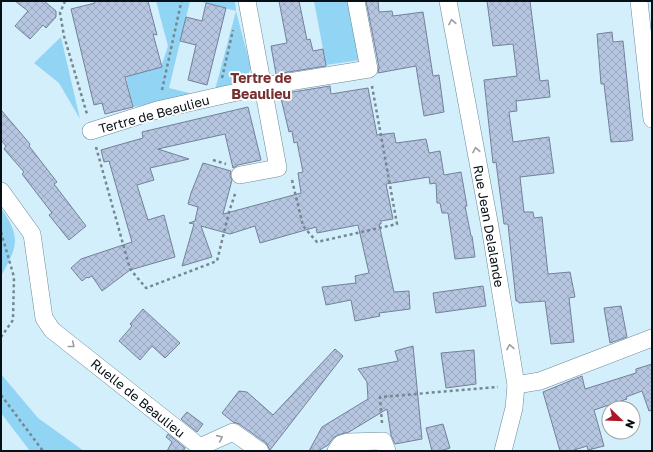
<svg xmlns="http://www.w3.org/2000/svg" width="653" height="452" font-family="'Golos Text',sans-serif">
<style>
.green{fill:#92d4f3}
.building{fill:url(#building-cross-hatch);stroke:#72819a}
.lines{fill:none;stroke-linecap:round;stroke-linejoin:round}
.minor-casing{stroke:#6b8a99;stroke-width:18}
.path{stroke:#748891;stroke-width:2.5;stroke-dasharray:3 3;stroke-linecap:butt}
.minor{stroke:#fff;stroke-width:17}
.oneway{stroke:#9b9fa2}
.labels{text-anchor:middle;stroke-width:3.5;stroke-linejoin:round;paint-order:stroke}
.street-label{font-size:13px;fill:#051016;stroke:#fff}
.neighbourhood-label{font-size:14px;font-weight:bold;fill:#773030;stroke:#fff}
</style>
<defs>
<pattern id="building-cross-hatch" width="8" height="8" patternUnits="userSpaceOnUse"><rect width="8" height="8" fill="#b6c6e1"/><path d="M0 0l8 8M0 8l8-8" fill="none" stroke="#9ba9c0"/></pattern>
</defs>
<rect width="100%" height="100%" fill="#d4effc"/>
<g class="green">
<polygon points="156,1 190,1 169,88 197,95 133,107 126,77 161,67 168,46"/>
<path d="M198 1H235L236 11 251 68C244 87 232 85 215 90L236 11Z"/>
<polygon points="314,1 350,1 360,60 326,65"/>
<polygon points="61,37 80,119 59,83 34,63"/>
<path d="M1 208C21 237 18 246 1 276Z"/>
<polygon points="1,374 38,418 84,451 30,451 1,413"/>
</g>
<g class="building">
<polygon points="15,1 44,1 56,11 56,17 46,28 43,25 30,39 15,26 28,11"/>
<polygon points="94,1 148,1 157,35 153,34 162,67 125,77 133,107 105,114 102,103 94,105 71,9 95,3"/>
<polygon points="279,1 299,1 307,40 310,39 313,51 323,49 326,66 276,74 271,46 287,43"/>
<polygon points="366,1 378,1 379,12 392,11 393,16 423,12 433,76 439,75 444,112 424,116 416,66 378,73 379,67"/>
<polygon points="487,1 530,1 540,81 548,80 550,97 516,101 517,111 509,112 513,142 549,137 554,173 520,177 524,212 533,212 534,218 542,217 548,274 570,272 575,297 569,298 574,342 551,344 545,301 519,303 518,301 516,301 508,224 504,224 496,162 493,163 484,80 517,76 513,44 493,46"/>
<polygon points="206,3 226,8 207,85 188,80 196,45 180,41 186,17 202,21"/>
<polygon points="612,32 613,42 623,41 633,140 628,141 611,142 604,84 601,84 597,34"/>
<polygon points="330,86 331,94 368,88 377,135 394,133 396,143 426,139 429,153 440,151 444,175 461,172 467,206 465,206 471,236 472,236 475,257 455,259 448,213 442,213 440,203 437,203 436,183 430,184 429,177 386,184 393,219 381,221 381,224 379,224 394,292 409,291 410,309 379,313 380,316 355,321 351,300 326,305 322,287 356,283 355,276 369,273 358,225 317,233 316,227 260,243 255,226 230,234 201,226 212,257 182,266 194,224 189,223 195,221 198,207 188,204 191,193 203,163 231,171 230,176 232,180 223,214 301,193 298,173 303,172 297,142 294,143 292,131 289,132 280,94"/>
<polygon points="248,107 261,160 238,165 233,168 225,134 158,149 189,159 150,168 154,180 137,185 148,220 164,215 175,257 130,270 102,291 92,276 88,278 87,277 82,281 71,268 81,259 132,242 109,161 104,162 101,150 143,138 142,132"/>
<polygon points="1,110 30,144 29,146 57,182 54,184 86,226 69,240 49,215 52,213 22,174 24,172 4,149 6,146 1,140"/>
<polygon points="483,286 486,306 436,313 433,293"/>
<polygon points="621,306 627,337 610,343 604,308"/>
<polygon points="143,309 180,343 165,358 152,346 140,360 119,341 132,326 130,324"/>
<polygon points="413,346 422,439 395,444 391,435 387,409 349,432 338,435 333,438 328,445 318,451 309,451 322,427 368,399 367,382 358,369 398,361 395,351"/>
<polygon points="335,349 343,356 270,450 266,443 239,424 233,422 222,413 239,391 247,392 273,415"/>
<polygon points="474,350 476,384 446,388 441,353"/>
<polygon points="652,364 652,410 649,411 642,391 626,397 627,399 594,410 604,446 588,450 587,446 571,451 560,451 543,392 582,376 585,389 636,373 636,369"/>
<polygon points="187,412 203,424 197,432 181,419"/>
<polygon points="443,424 450,448 440,451 432,451 426,428"/>
<polygon points="168,434 185,448 183,451 167,451 172,442 166,437"/>
</g>
<g class="lines">
<g class="minor-casing">
<g id="minor">
<polyline points="448,1 490,227 516,385 514,408 503,451"/>
<polyline points="639,1 652,119"/>
<polyline points="91,131 157,110 264,86 369,69 356,1"/>
<polyline points="240,175 278,168 247,1"/>
<polyline points="1,191 32,234 44,318 52,330 200,447 233,432 260,451"/>
<polyline points="516,385 540,381 652,338"/>
<polyline points="336,451 341,444 348,442 383,441 387,451"/>
</g>
</g>
<g class="path">
<polyline points="65,1 60,13 64,36 87,114"/>
<polyline points="222,78 233,30"/>
<polyline points="162,90 181,3 182,1"/>
<polyline points="96,147 130,269 146,288 217,261 229,212 236,191"/>
<polyline points="213,160 226,164"/>
<polyline points="292,180 303,226 317,242 397,224 372,86"/>
<polyline points="1,232 14,277 13,320 1,337"/>
<polyline points="1,395 43,451"/>
<polyline points="382,423 380,397 498,387"/>
</g>
<use href="#minor" class="minor"/>
</g>
<defs><path id="oneway-chevron" d="M-2-3.5L2.5 0L-2 3.5" fill="none" stroke-width="1.6" stroke-linecap="round" stroke-linejoin="round"/></defs>
<g class="oneway">
<use href="#oneway-chevron" transform="translate(452 22) rotate(-100)"/>
<use href="#oneway-chevron" transform="translate(476 150) rotate(-100)"/>
<use href="#oneway-chevron" transform="translate(72 345) rotate(39)"/>
<use href="#oneway-chevron" transform="translate(510 347) rotate(-100)"/>
<use href="#oneway-chevron" transform="translate(220 438) rotate(-24)"/>
</g>
<g class="labels">
<g class="street-label">
<text transform="translate(154 114) rotate(-15)" y="5">Tertre de Beaulieu</text>
<text transform="translate(489 226) rotate(80)" y="5">Rue Jean Delalande</text>
<text transform="translate(138 398) rotate(39)" y="5">Ruelle de Beaulieu</text>
</g>
<g class="neighbourhood-label">
<text x="261" y="83">Tertre de<tspan x="261" dy="16">Beaulieu</tspan></text>
</g>
</g>
<rect width="653" height="452" fill="none" stroke="#051016" stroke-width="4"/>
<g transform="translate(621 420) rotate(113)"><circle r="19" fill="#ffffff" stroke="#9b9fa2"/>
<path d="M0-3L7 15L0 10L-7 15Z" fill="#ab162a"/>
<text y="-6" font-size="11" font-weight="bold" text-anchor="middle" fill="#051016">N</text>
</g>
</svg>
